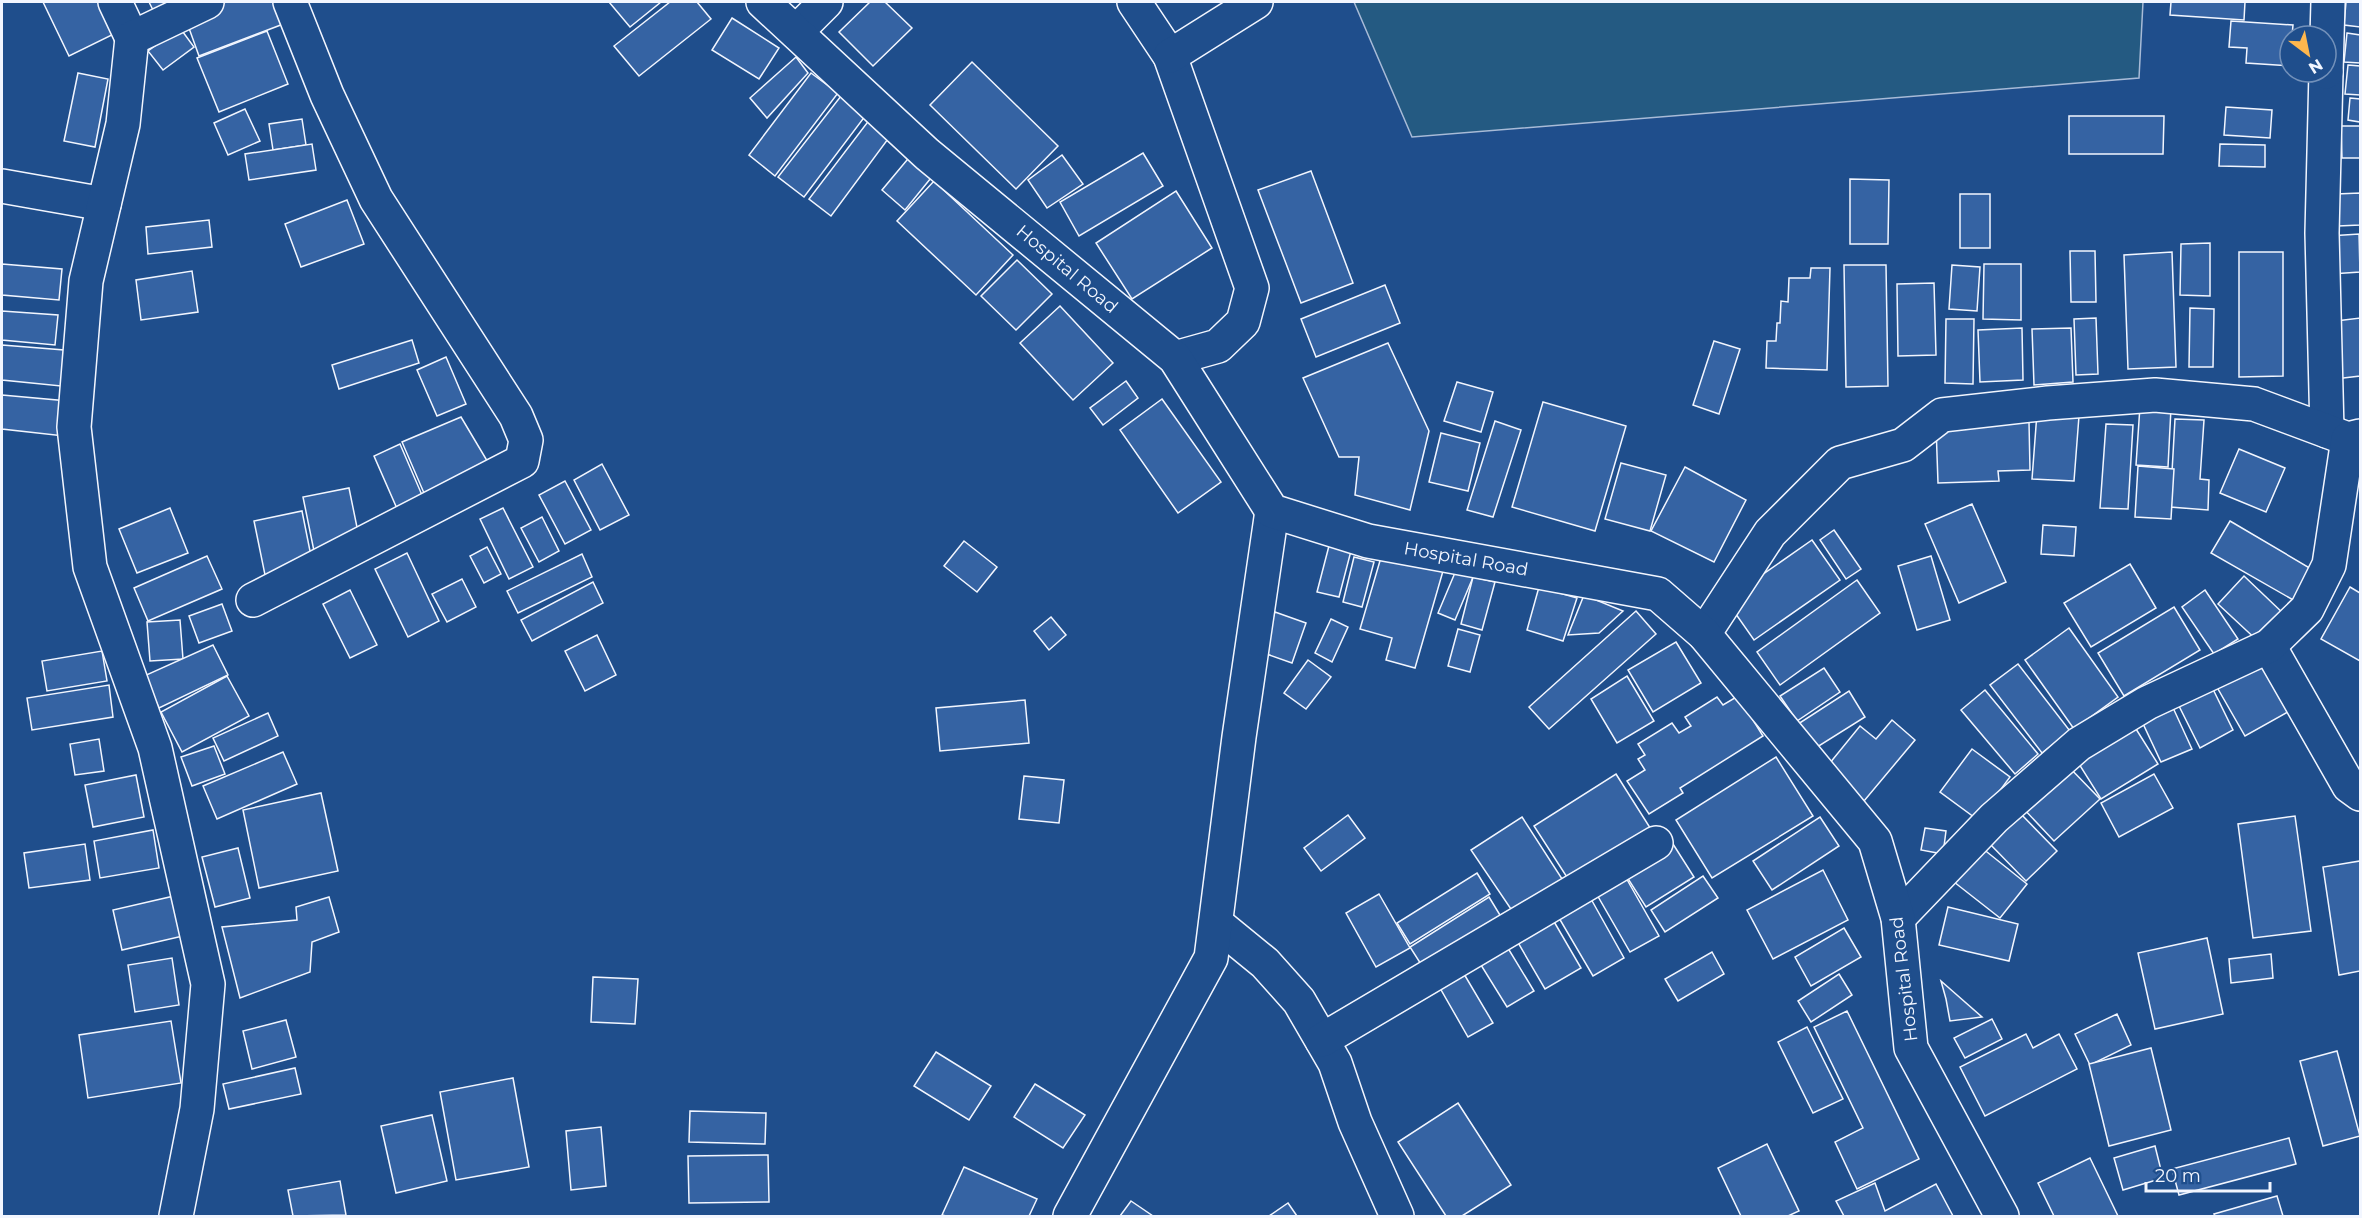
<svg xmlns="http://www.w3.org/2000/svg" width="2362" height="1218" font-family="Montserrat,sans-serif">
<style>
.green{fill:#245a82;stroke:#a8bbd7;stroke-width:1.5}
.building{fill:#3563a3;stroke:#f2f6ff;stroke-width:1.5}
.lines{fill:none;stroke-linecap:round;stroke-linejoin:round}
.street-casing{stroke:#f2f6ff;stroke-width:36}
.secondary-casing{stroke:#f2f6ff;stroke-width:36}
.street{stroke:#1f4e8c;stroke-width:33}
.secondary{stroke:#1f4e8c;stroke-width:33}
.labels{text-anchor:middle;stroke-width:4.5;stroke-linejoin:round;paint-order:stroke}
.street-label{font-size:18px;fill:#f2f6ff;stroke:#1f4e8c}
</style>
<rect width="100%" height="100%" fill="#1f4e8c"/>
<polygon class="green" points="1354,2 2143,2 2139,78 1412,137"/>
<g class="building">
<polygon points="43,2 103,2 118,32 69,56"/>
<polygon points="149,2 180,2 156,16"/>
<polygon points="226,2 278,2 286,23 199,56 185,17"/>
<polygon points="609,2 661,2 630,27"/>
<polygon points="670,2 697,2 711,19 639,76 614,46"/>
<polygon points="870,2 885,2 912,28 873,66 839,32"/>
<polygon points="2171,2 2245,2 2244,20 2170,15"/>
<polygon points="2346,2 2360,2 2360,27 2344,25"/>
<polygon points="732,18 779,48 759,79 712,50"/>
<polygon points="2231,21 2293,25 2292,36 2290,36 2290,66 2246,63 2247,48 2229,47"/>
<polygon points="180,28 194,47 163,70 148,51"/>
<polygon points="267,31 288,84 219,112 197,58"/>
<polygon points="2347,33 2360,35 2360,63 2344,62"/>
<polygon points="796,57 808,73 767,118 750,98"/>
<polygon points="972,62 1058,146 1016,189 930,105"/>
<polygon points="2348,65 2360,66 2360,95 2345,94"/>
<polygon points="78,73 108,79 95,147 64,141"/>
<polygon points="811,73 838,93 775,176 749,155"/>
<polygon points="841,96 866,115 804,197 778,177"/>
<polygon points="2350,98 2360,99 2360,122 2348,120"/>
<polygon points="2226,107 2272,110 2270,138 2224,135"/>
<polygon points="245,109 260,141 228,155 214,123"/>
<polygon points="2069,116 2164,116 2163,154 2069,154"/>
<polygon points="302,119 306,145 273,150 269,124"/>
<polygon points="870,119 891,135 831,216 809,199"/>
<polygon points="2341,126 2360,126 2360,158 2342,158"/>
<polygon points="312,144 316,170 249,180 245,154"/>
<polygon points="2220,144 2265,145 2265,167 2219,166"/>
<polygon points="1143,153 1163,186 1079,236 1060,202"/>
<polygon points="912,154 935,173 905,210 882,190"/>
<polygon points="1062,155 1083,184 1047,208 1028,180"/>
<polygon points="1311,171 1353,283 1301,303 1258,190"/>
<polygon points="1850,179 1889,180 1888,244 1850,244"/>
<polygon points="934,181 1013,255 976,295 897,221"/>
<polygon points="1176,191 1212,248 1132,299 1096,243"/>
<polygon points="2360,193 2360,225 2338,226 2336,194"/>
<rect x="1960" y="194" width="30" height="54"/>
<polygon points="347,200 364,244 301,267 285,224"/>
<polygon points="209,220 212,247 148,254 146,227"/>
<polygon points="2359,234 2360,272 2331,274 2329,236"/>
<polygon points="2210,243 2210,296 2180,295 2181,244"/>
<polygon points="2070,251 2095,251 2096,302 2071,302"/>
<polygon points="2172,252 2176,367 2128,369 2124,255"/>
<polygon points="2239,252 2283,252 2283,376 2239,377"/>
<polygon points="1017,260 1052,294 1016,330 981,296"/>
<polygon points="2,264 62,269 59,300 2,295"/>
<polygon points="1984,264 2021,264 2021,320 1983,319"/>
<polygon points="1844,265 1886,265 1888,386 1846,387"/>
<polygon points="1952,265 1980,267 1977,311 1949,309"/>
<polygon points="1811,268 1830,268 1827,370 1766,368 1767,341 1776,341 1777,323 1780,323 1781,301 1788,302 1789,278 1810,278"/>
<polygon points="192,271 198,312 141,320 136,280"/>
<polygon points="1934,283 1936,355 1898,356 1897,284"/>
<polygon points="1385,285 1400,323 1316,357 1301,319"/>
<polygon points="1060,306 1113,363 1073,400 1020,343"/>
<polygon points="2190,308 2214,309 2213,367 2189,367"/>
<polygon points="2,311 58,315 55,345 2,340"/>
<polygon points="2096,318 2098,374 2076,375 2074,319"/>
<polygon points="2360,318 2360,376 2335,379 2328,322"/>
<polygon points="1946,319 1974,319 1973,384 1945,383"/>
<polygon points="2022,328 2023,380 1980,382 1978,330"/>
<polygon points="2071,328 2073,382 2034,385 2032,329"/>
<polygon points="412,340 419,363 339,389 332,365"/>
<polygon points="1714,341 1740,349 1719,414 1693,405"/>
<polygon points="1388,343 1429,431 1410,510 1355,495 1359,457 1339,457 1303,378"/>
<polygon points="2,345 64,350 61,386 2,380"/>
<polygon points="446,357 466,404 437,416 417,370"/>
<polygon points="1126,381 1138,398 1103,425 1090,408"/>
<polygon points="1457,382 1493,392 1481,432 1444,421"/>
<polygon points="2,395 68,401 64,436 2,429"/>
<polygon points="1162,399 1221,482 1178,513 1120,430"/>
<polygon points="1543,402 1626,426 1595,531 1512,507"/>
<polygon points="2140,406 2171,408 2168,467 2136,465"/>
<polygon points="2037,413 2079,416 2074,481 2032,479"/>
<polygon points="461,417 492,469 430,507 402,442"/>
<polygon points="2175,419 2204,420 2200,479 2209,480 2208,510 2170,507"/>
<polygon points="1495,421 1521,430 1493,517 1467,510"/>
<polygon points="2029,422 2030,470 1998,471 1999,481 1938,483 1936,426"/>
<polygon points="2106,424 2133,425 2128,509 2100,508"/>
<polygon points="1441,433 1480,443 1468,491 1429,482"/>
<polygon points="400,444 428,509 402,520 374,456"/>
<polygon points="2239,449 2285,468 2266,512 2220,493"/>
<polygon points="1621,463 1666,475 1650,531 1605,519"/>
<polygon points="602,464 629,515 600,530 574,480"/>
<polygon points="2138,466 2174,469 2171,519 2135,517"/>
<polygon points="1685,467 1746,500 1714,562 1651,531"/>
<polygon points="565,481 591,530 565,544 539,495"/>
<polygon points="349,488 360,542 314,551 303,497"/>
<polygon points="1972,504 2006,582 1959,603 1925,524"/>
<polygon points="170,508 188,553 137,573 119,529"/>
<polygon points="503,508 533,567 509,579 480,519"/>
<polygon points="302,511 313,566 265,575 254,521"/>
<polygon points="542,517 559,551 539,562 521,528"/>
<polygon points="2230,521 2313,570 2295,601 2211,553"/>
<polygon points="2043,525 2076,527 2074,556 2041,554"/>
<polygon points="1834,530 1861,569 1846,579 1820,540"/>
<polygon points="1812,540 1840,580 1754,640 1726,600"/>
<polygon points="964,541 997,567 977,592 944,566"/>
<polygon points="1330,542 1352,547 1339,597 1317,592"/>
<polygon points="487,547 501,574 484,583 470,556"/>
<polygon points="407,553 439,621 408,637 375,569"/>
<polygon points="582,554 592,577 518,613 507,591"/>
<polygon points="1382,554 1443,571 1415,668 1386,660 1392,638 1360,629"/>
<polygon points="207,556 222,589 148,621 134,588"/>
<polygon points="1931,556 1950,620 1917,630 1898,566"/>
<polygon points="1354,557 1374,562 1362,607 1343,602"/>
<polygon points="2130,564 2156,608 2091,647 2064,603"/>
<polygon points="1457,568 1474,575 1455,620 1438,613"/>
<polygon points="2244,576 2286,616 2261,644 2218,604"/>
<polygon points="1473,577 1495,582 1482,630 1461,624"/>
<polygon points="462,579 476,607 447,622 432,594"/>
<polygon points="1857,580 1880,613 1780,685 1757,652"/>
<polygon points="593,582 603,603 532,641 521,620"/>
<polygon points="1539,587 1577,598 1563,641 1527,630"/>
<polygon points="2350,587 2360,593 2360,661 2321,639"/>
<polygon points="350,590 377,645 350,658 323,604"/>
<polygon points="2205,590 2238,639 2214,654 2182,607"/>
<polygon points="1584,595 1623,611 1599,633 1568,635"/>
<polygon points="222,604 232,631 199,643 189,616"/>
<polygon points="2174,607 2200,650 2124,696 2098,653"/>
<polygon points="1636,611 1656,634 1549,729 1529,707"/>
<polygon points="1275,612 1306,623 1292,663 1261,652"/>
<polygon points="1051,617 1066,635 1049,650 1034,631"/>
<polygon points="1331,619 1348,627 1332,662 1315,653"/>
<polygon points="180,620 183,659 150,661 147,622"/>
<polygon points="2069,628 2118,697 2074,729 2025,660"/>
<polygon points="1458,629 1480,635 1470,672 1448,666"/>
<polygon points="597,635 616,675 585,691 565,651"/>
<polygon points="1676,642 1701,683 1653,712 1628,670"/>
<polygon points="213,645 228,675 159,708 144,676"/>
<polygon points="102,651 107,681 47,691 42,661"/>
<polygon points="2264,653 2295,708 2245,736 2214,682"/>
<polygon points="1308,660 1331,677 1306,709 1284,693"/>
<polygon points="2018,664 2070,731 2042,753 1990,685"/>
<polygon points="1824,668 1840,692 1797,721 1780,696"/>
<polygon points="227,676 249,716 182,752 161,712"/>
<polygon points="1627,676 1654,721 1617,743 1591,699"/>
<polygon points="2207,677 2233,730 2200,748 2173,694"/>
<polygon points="109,685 113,717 32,730 27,698"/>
<polygon points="1985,690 2038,754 2015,774 1961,710"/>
<polygon points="1849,691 1865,717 1814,749 1798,724"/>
<polygon points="1738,696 1763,736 1680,788 1683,793 1649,814 1627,781 1645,770 1638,759 1645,755 1638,744 1672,723 1679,733 1691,726 1685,717 1717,697 1723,705"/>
<polygon points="2169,699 2192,749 2161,762 2138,713"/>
<polygon points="1025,700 1029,743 940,751 936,708"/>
<polygon points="268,713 278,736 224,761 213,738"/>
<polygon points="1892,720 1915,740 1864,801 1825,769 1860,726 1876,739"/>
<polygon points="2131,721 2158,764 2101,799 2074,756"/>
<polygon points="99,739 104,771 75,775 70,744"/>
<polygon points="214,746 225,774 192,786 181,757"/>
<polygon points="1972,749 2010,777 1978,820 1940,792"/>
<polygon points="283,752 297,784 217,819 203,786"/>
<polygon points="1776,757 1813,816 1712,878 1676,820"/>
<polygon points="2066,764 2100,799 2054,841 2022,807"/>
<polygon points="1616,774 1654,834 1572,885 1534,826"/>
<polygon points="2154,774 2173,808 2119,837 2101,803"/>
<polygon points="136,775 144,817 93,827 85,785"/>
<polygon points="1024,776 1064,780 1059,823 1019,819"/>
<polygon points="321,793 338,871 259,888 243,810"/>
<polygon points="2019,812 2057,851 2026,881 1988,842"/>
<polygon points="1348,815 1365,838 1321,871 1304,848"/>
<polygon points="2295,816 2311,931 2253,938 2238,824"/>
<polygon points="1522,817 1566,885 1517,918 1471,850"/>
<polygon points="1820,817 1839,846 1772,890 1753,861"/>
<polygon points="1925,828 1946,831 1943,854 1921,850"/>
<polygon points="153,830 159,868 100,878 94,841"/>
<polygon points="85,844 90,880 29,888 24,853"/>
<polygon points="1673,844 1694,877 1646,907 1625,874"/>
<polygon points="238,848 250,898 215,907 202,857"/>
<polygon points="1982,848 2027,884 2000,918 1954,882"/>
<polygon points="2360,861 2360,971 2339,975 2323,867"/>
<polygon points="1823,870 1848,920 1773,959 1747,910"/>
<polygon points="1477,873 1490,894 1410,944 1397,923"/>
<polygon points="1625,876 1659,936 1630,952 1596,893"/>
<polygon points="1703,876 1718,898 1665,932 1651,910"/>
<polygon points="187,893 196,933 122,950 113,910"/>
<polygon points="1379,894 1410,948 1376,967 1346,913"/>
<polygon points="329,897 339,932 312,942 310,972 240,998 222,927 297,920 296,907"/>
<polygon points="1489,897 1503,920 1424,969 1410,947"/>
<polygon points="1591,899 1624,958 1593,976 1559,918"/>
<polygon points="1948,907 2018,924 2009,961 1939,945"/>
<polygon points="1549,913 1581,968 1545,989 1513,934"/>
<polygon points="1844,928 1861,957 1811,986 1795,957"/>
<polygon points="2207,938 2223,1014 2155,1029 2138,953"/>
<polygon points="1503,940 1534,991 1507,1007 1476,957"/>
<polygon points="1712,952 1724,974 1678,1001 1665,979"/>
<polygon points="2271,954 2273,978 2231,983 2229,959"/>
<polygon points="172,958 179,1005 135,1012 128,965"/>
<polygon points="1464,974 1493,1023 1468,1037 1440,988"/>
<polygon points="1839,974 1852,995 1811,1022 1798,1001"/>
<polygon points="593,977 638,979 635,1024 591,1022"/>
<polygon points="1941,981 1982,1017 1950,1021 1946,999"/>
<polygon points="1847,1011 1919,1159 1857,1189 1835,1142 1863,1128 1814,1027"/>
<polygon points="2117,1014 2131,1045 2090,1065 2075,1034"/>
<polygon points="1992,1019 2002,1039 1965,1058 1954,1038"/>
<polygon points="286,1020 296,1057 252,1069 243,1031"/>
<polygon points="171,1021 181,1083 88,1098 79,1035"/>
<polygon points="1807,1027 1843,1099 1813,1113 1778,1042"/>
<polygon points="2026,1034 2033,1048 2059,1034 2077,1069 1985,1116 1960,1067"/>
<polygon points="2151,1048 2171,1130 2109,1146 2089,1064"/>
<polygon points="2337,1051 2360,1136 2323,1146 2300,1061"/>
<polygon points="936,1052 991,1086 969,1120 914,1086"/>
<polygon points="295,1068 301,1094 229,1109 223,1084"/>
<polygon points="513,1078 529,1167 456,1180 440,1092"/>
<polygon points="1035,1084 1085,1115 1063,1148 1014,1117"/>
<polygon points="1458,1103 1511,1185 1462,1216 1446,1216 1398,1142"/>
<polygon points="690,1111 766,1113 765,1144 689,1142"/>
<polygon points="432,1115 447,1181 396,1193 381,1126"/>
<polygon points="601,1127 606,1186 571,1190 566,1131"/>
<polygon points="2289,1138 2296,1164 2179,1195 2172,1169"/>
<polygon points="1767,1144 1799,1211 1788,1216 1741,1216 1718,1168"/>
<polygon points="2155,1146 2163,1178 2123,1190 2114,1158"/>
<polygon points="768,1155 769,1202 689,1203 688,1156"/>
<polygon points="2090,1158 2118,1216 2054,1216 2038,1183"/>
<polygon points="964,1167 1037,1199 1029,1216 946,1216 942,1215"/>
<polygon points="340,1181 346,1215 293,1216 288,1190"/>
<polygon points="1875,1183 1885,1211 1936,1184 1953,1216 1844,1216 1836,1201"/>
<polygon points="2277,1196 2283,1216 2215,1216 2214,1214"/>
<polygon points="1131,1201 1153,1216 1120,1216"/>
<polygon points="1288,1203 1297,1216 1269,1216"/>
</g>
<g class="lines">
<g class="street-casing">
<g id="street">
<polyline points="115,2 132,38"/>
<polyline points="1134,2 1170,56 1252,288 1243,322 1218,346 1175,358"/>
<polyline points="796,32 826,2"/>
<polyline points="1170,56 1256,2"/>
<polyline points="2326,72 2322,233 2327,431"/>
<polyline points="2326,72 2328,2"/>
<polyline points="2,186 104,204"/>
<polyline points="253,600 522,461 526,440 516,416 376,199 327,95 290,2"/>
<polyline points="1704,634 1770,533 1840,463 1903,445 1942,415 2048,403 2155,395 2254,404 2348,439 2360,436"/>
<polyline points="2269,646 2349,786 2360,794"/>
<polyline points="1898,918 1994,818 2079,744 2147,703 2269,646 2307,609 2329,565 2348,439"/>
<polyline points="1216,923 1265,963 1299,1001 1335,1063 1355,1122 1397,1216"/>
<polyline points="1322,1040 1656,843"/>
<polyline points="176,1216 197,1109 208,984 155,748 90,567 74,427 86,281 123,124 132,38 207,2"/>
<polyline points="1070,1216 1211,958 1239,737 1272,511"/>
</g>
</g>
<g class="secondary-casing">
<polyline id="secondary" points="763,2 927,154 1175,358 1272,511 1368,541 1658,594 1704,634 1875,841 1898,918 1911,1048 2002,1216"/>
</g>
<use href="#street" class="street"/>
<use href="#secondary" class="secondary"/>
</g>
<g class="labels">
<g class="street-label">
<text transform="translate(1067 269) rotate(40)" y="6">Hospital Road</text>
<text transform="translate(1466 559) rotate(10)" y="6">Hospital Road</text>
<text transform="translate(1904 979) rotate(-97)" y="6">Hospital Road</text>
</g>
</g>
<rect width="2362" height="1218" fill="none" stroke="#f2f6ff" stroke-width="6"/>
<g transform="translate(2308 54) rotate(148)"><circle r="28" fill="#1f4e8c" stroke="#7391ba" stroke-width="1.5"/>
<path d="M0-4.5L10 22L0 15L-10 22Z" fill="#ffb74d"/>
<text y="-9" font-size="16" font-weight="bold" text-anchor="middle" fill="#f2f6ff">N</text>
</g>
<path d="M2146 1182v9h124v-9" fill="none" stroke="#f2f6ff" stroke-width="3"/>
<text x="2155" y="1182" font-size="18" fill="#f2f6ff" stroke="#1f4e8c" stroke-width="4.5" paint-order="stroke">20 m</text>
</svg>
